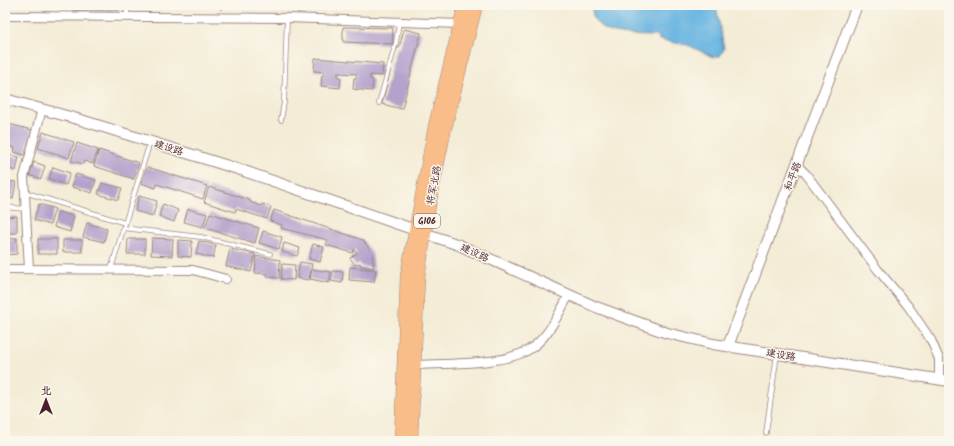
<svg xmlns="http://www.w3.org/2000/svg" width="954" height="446" font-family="Kalam,'LXGW WenKai TC',sans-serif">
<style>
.water{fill:#66b4e0;stroke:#586a86}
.building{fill:#b3a2cc}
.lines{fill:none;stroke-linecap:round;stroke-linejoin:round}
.service-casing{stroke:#9e8680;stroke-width:5.5}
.minor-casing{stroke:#9e8680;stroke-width:10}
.tertiary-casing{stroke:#9e8680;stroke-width:12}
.trunk-casing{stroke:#9e8680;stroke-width:14}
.path{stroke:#9e8680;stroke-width:1.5;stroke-dasharray:1 3;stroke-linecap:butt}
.service{stroke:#fff;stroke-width:4}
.minor{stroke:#fff;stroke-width:8}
.tertiary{stroke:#fff;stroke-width:10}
.trunk{stroke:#f8bd88;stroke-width:13}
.labels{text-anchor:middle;stroke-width:3;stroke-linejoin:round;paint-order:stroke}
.shield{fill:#fbf7ec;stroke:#7f6065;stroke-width:1}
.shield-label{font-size:9px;font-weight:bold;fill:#4a1f2b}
.street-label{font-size:10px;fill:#4a1f2b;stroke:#fbf7ec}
</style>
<rect width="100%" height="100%" fill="#fbf7ec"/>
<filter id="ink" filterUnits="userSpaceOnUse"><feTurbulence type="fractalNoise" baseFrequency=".025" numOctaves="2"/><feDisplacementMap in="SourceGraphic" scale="8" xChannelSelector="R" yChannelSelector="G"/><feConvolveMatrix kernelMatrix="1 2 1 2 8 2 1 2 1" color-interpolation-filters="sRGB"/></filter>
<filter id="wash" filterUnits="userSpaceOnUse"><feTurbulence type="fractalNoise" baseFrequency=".012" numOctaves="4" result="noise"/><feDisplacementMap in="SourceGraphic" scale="16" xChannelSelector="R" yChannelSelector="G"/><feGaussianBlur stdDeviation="0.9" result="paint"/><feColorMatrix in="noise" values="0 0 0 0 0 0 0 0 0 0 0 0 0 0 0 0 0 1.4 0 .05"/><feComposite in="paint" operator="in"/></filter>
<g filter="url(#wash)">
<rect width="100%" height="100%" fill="#f3ecd6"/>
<path class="water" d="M592 5H716L724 49 720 56 713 57 688 45 659 40V36C636 35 590 40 592 5Z"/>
<g id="blocks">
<g class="building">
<rect x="72" y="5" width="47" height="5"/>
<polygon points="343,27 393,28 392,44 343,42"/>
<polygon points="404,29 421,33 402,109 382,104 396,48 399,48"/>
<polygon points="315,58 383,64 382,76 370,75 370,79 373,80 372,91 353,89 354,78 356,78 357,74 338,73 338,77 341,77 340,88 321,86 322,75 325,75 325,72 314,71"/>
<polygon points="5,123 32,130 25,155 14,152 15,148 5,145"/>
<polygon points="43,132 74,142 69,158 38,148"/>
<polygon points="77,143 98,150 93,164 84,161 83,164 71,161"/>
<polygon points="99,150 139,163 134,179 94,166"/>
<polygon points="5,154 19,157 16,171 5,168"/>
<polygon points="34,162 45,166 41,179 29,175"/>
<polygon points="53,167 70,173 66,185 49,179"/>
<polygon points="147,167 207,186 203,199 157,184 156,188 141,183"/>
<polygon points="76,174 96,180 92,193 72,187"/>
<polygon points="5,181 16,182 13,199 5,198"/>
<polygon points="102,183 122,188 118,200 98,194"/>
<polygon points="209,187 250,200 250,202 261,206 262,204 271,207 267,219 236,209 235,212 204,202"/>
<polygon points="139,196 157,201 153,216 135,211"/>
<polygon points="39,204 55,209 50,225 34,220"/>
<polygon points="163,204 178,210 174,222 159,216"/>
<polygon points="188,209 207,214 203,227 184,222"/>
<polygon points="274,210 363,240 372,253 374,268 361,266 360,263 355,265 350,258 357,253 354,249 353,253 326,245 328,240 281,228 282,225 270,221"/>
<polygon points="58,212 74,216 70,232 54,227"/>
<polygon points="210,213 259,228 255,243 205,228"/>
<polygon points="17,216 17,233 5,233 5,217"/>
<polygon points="87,223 107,229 104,242 83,237"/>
<polygon points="263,231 282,237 279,249 259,243"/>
<polygon points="17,238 17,254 5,255 5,239"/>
<polygon points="152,238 173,239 172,256 151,255"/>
<rect x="38" y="239" width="19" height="15"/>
<polygon points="128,239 145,239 145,254 127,254"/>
<rect x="63" y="240" width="19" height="12"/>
<polygon points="178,240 192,241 191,257 178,256"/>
<polygon points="199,241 216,245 213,258 196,254"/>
<polygon points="284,243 300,248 297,256 282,252"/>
<polygon points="313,244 324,247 320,262 309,259"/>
<polygon points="230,249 255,254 251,272 226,266"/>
<polygon points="256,256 280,260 279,278 267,277 268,274 255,273"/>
<polygon points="300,262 312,264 309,280 297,278"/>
<polygon points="282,264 295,265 294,280 281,279"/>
<polygon points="350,267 376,270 374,282 349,280"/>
<polygon points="312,269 331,272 329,283 310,279"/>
<polygon points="333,271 343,272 342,283 331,281"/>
</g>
</g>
</g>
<g filter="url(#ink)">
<use href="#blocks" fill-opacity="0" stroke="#9e8680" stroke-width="1"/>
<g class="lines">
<g class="service-casing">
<g id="service">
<polyline points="127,5 127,17"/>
<polyline points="379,103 396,43 399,22"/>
<polyline points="281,120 284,102 287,18"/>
<polyline points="24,192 125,223"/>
<polyline points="5,207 25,209"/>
<polyline points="123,228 201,237 270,254"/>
<polyline points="111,269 150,142"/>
<polyline points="766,433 777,354"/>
</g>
</g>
<g class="minor-casing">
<g id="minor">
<polyline points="5,16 287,18 460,24"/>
<polyline points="797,165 806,174 878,270 908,306 931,340 939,359 939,379"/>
<polyline points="5,269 193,270 226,279"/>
<polyline points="29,269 24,177 42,109"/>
<path d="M413 365C445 363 508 366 533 347 550 334 559 313 569 295"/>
</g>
</g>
<g class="tertiary-casing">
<g id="tertiary">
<polyline points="5,99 81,120 244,171 459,245 596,307 667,333 713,344 949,381"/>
<polyline points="728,346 857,5"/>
</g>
</g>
<g class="trunk-casing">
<g id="trunk">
<polyline points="401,441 407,276 435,126 465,5"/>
<polyline points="411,441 418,277 429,205 445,128 476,5"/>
</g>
</g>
<polyline class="path" points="221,10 222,5"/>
<use href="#service" class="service"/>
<use href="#minor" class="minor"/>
<use href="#tertiary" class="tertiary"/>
<use href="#trunk" class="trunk"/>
</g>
</g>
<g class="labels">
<rect class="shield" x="414" y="214" width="26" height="14" rx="3"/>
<g class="shield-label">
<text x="427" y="224">G106</text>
</g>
<g class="street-label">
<text transform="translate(169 147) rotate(18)" y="4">建设路</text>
<text transform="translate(792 176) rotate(-69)" y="4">和平路</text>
<text transform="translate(433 185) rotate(-79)" y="4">将军北路</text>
<text transform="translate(475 252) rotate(24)" y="4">建设路</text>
<text transform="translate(781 354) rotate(9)" y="4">建设路</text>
</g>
</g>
<rect width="954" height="446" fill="none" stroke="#fbf7ec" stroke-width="20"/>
<g transform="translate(46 400)" stroke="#fbf7ec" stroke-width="3" paint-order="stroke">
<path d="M0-3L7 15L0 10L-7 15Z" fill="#4a1f2b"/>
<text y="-6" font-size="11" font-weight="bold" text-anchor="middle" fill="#4a1f2b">北</text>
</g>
</svg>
